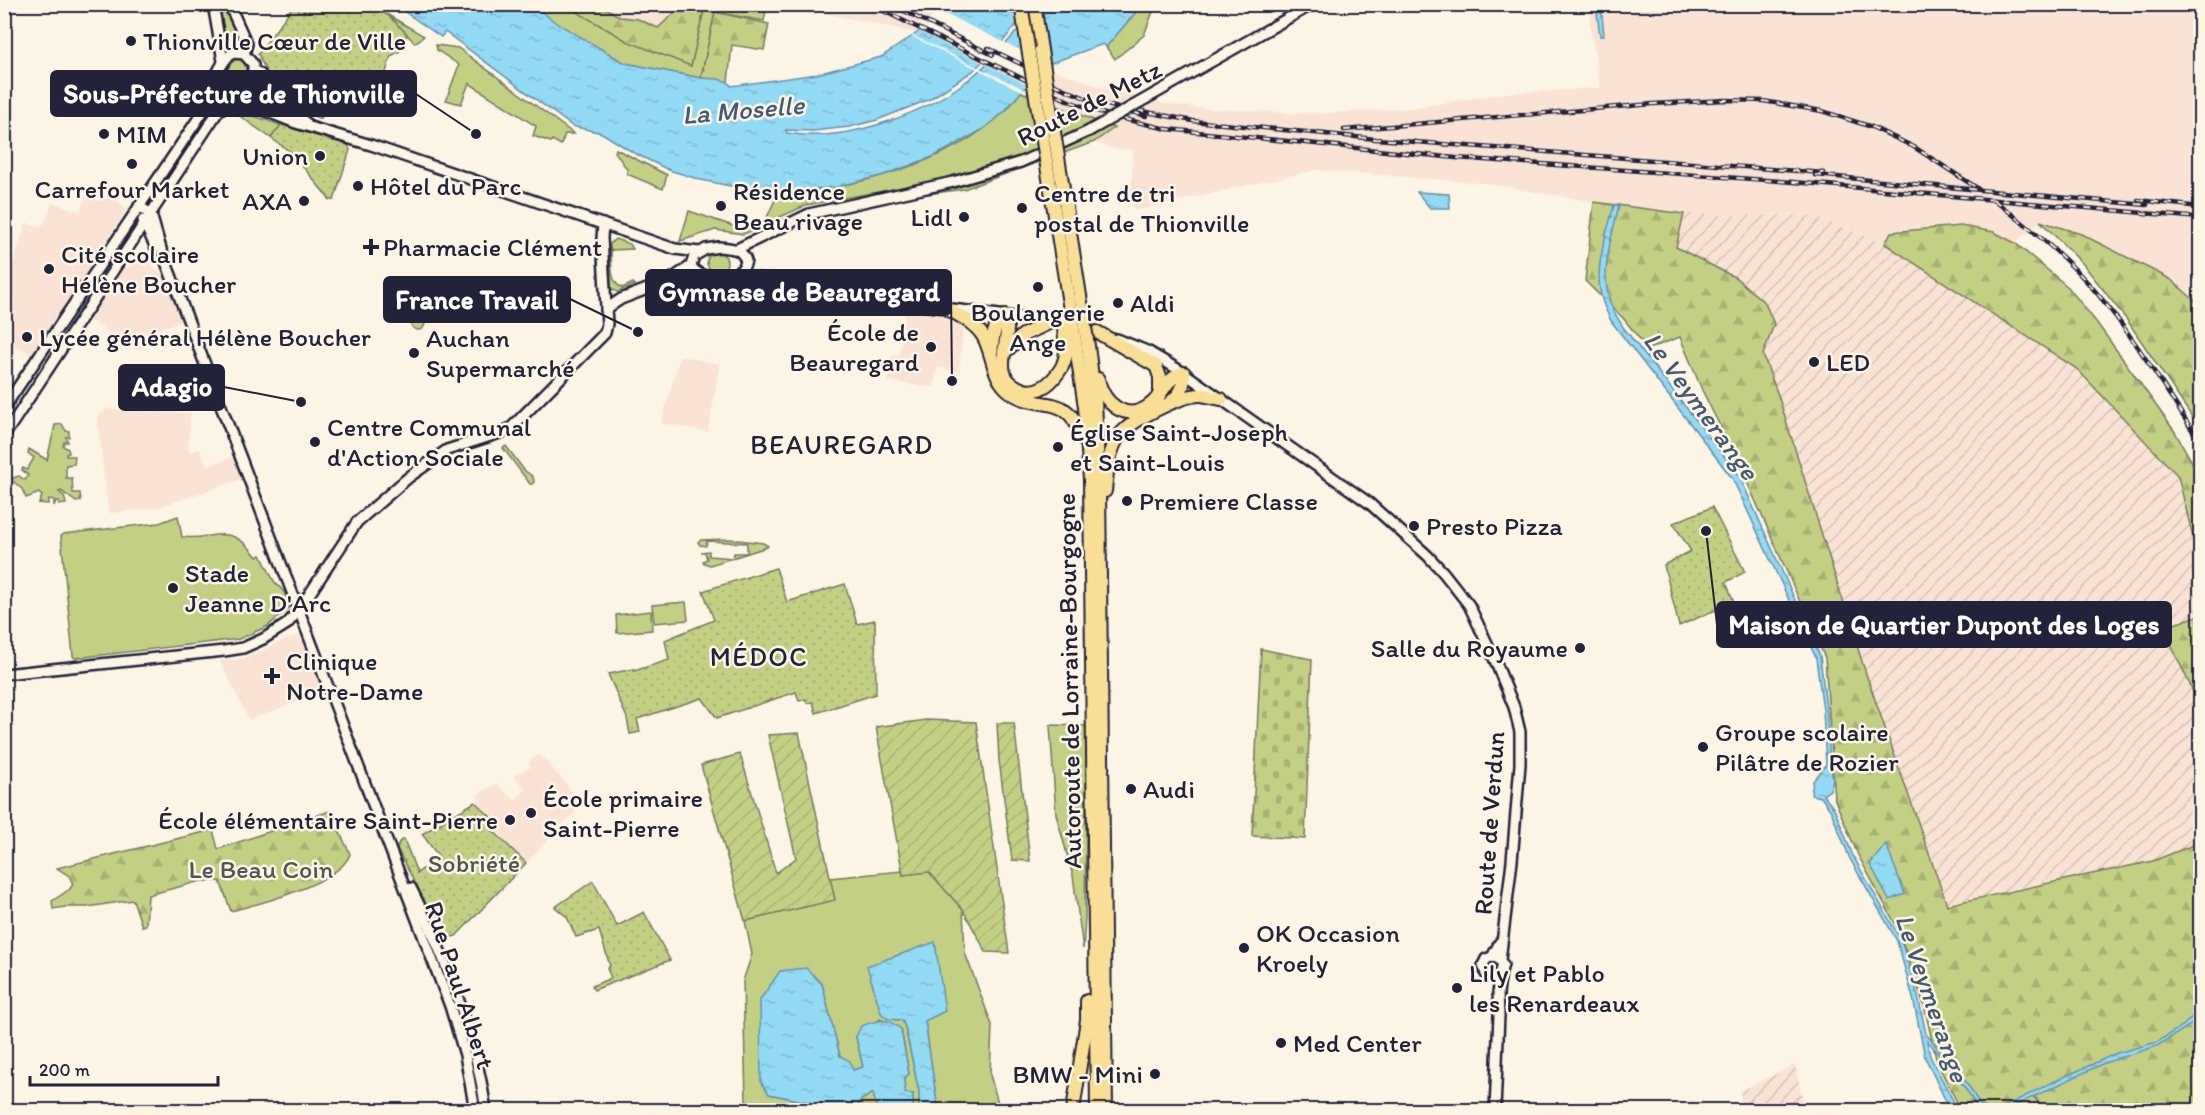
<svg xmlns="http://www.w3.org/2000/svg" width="2205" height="1115" font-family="Itim,sans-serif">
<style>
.built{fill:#fae3d4}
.industrial{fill:url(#industrial-furrows)}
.grass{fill:#c3d084;stroke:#727960;stroke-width:1.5}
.forest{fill:url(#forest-firs);stroke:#727960;stroke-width:1.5}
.cemetery{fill:url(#cemetery-stones);stroke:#727960;stroke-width:1.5}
.park{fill:url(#park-dots);stroke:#727960;stroke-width:1.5}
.garden{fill:url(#garden-furrows);stroke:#727960;stroke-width:1.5}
.water{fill:url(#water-ripples);stroke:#6690ab;stroke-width:1.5}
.pier{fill:#fcf5e5}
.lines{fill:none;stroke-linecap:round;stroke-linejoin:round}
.secondary-casing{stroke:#22223b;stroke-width:14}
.highway-casing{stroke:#22223b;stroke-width:16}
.secondary{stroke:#fcf5e5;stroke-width:9}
.highway{stroke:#f9df96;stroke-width:12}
.rail-casing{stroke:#22223b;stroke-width:4.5}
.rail{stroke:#fcf5e5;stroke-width:2;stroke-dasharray:7;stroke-linecap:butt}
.secondary-bridge-casing{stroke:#22223b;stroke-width:14;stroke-linecap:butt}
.highway-bridge-casing{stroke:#22223b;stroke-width:16;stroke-linecap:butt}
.secondary-bridge{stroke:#fcf5e5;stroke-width:9}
.highway-bridge{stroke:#f9df96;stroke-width:12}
.poi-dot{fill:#22223b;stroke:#fcf5e5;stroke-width:2}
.labels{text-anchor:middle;stroke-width:5;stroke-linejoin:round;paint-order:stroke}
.poi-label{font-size:26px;fill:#22223b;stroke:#fcf5e5;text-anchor:start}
.street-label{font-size:26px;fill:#22223b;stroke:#fcf5e5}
.park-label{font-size:26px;fill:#525651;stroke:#fcf5e5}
.water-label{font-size:27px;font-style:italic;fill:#445973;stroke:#fcf5e5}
.neighbourhood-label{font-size:27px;letter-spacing:1.5px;fill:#22223b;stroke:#fcf5e5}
.leader{fill:none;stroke:#22223b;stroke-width:2}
.callout-dot{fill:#22223b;stroke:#fcf5e5;stroke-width:2}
.callout{fill:#22223b;stroke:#22223b;stroke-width:2}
.callout-label{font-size:27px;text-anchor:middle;font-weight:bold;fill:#fff}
</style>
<defs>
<pattern id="industrial-furrows" width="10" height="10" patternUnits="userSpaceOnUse" patternTransform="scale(1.5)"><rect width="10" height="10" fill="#fae3d4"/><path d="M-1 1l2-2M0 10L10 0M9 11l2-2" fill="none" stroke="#d6c2b7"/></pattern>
<pattern id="forest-firs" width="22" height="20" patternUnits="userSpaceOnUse" patternTransform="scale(1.5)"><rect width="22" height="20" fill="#c3d084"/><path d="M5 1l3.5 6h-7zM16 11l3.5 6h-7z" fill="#a7b273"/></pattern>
<pattern id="cemetery-stones" width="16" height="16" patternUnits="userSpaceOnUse" patternTransform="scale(1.5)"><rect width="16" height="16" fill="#c3d084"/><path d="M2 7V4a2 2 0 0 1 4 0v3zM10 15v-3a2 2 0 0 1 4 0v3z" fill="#a7b273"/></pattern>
<pattern id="park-dots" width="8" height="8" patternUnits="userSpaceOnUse" patternTransform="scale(1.5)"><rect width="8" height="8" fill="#c3d084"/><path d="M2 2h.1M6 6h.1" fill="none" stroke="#a7b273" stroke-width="1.8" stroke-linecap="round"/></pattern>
<pattern id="garden-furrows" width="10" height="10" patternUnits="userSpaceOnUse" patternTransform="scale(1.5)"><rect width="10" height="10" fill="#c3d084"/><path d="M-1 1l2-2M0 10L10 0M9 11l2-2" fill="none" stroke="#a7b273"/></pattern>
<pattern id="water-ripples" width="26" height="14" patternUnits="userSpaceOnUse" patternTransform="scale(1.5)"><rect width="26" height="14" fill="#93daf5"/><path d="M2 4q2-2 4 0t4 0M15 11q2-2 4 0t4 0" fill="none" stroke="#7ebbd3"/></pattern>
</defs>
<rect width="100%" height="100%" fill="#fcf5e5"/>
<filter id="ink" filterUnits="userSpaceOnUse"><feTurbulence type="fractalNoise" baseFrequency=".0167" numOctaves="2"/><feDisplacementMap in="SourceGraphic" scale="12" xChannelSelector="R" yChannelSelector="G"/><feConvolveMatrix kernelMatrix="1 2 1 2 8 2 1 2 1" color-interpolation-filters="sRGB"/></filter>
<g filter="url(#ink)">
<g class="built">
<polygon points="601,4 683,5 658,28 638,19 620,17"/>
<polygon points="931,4 942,12 917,33 787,5"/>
<polygon points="1590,5 2200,5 2200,193 2192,196 2200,197 2200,305 2170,279 2081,234 2040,221 2015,243 1994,232 1891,232 1885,244 1815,216 1684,214 1594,202 1483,183 1316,170 1134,211 1131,202 1133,150 1110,148 1094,142 1113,127 1021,92 1047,67 1109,90 1167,104 1199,108 1311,114 1411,108 1505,93 1600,88 1590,24"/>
<polygon points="87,189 94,192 99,201 108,198 116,200 124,206 125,212 32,355 5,341 5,331 14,301 5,298 5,287 24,229 26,223 38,227 45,223 52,202 80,212"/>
<polygon points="144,251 152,255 153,267 163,275 181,321 159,329 163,339 137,350 89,320 121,270 134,265 136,256"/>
<polygon points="905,309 953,317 964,322 959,371 937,368 934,388 888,381 891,356 899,356"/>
<polygon points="680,356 720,364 708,432 661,423"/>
<polygon points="106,409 191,413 188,448 190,452 200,449 207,466 233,457 241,478 239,480 156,508 110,513 108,511 97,417"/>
<polygon points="297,635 302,639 323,692 249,720 220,661 244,658"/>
<polygon points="540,754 583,804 526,863 490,828 496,822 475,802 479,800 477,795 497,783 509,796 515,800 526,789 513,776 531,767 528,762"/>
</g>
<g class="industrial">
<polygon points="1684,214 1815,216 1885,244 2077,369 2178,476 2200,566 2200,615 2163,628 2200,706 2200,842 2154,861 1947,905 1865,671 1778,395 1763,355 1774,324 1765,303 1736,278 1675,247"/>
<polygon points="1795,1065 1805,1110 1742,1110 1740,1091"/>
</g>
<g class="grass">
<polygon points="739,4 767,5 764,21 715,12 701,78 625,63 555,23 533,5 565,5 691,66 705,5"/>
<polygon points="219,5 222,5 240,42 239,47 226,49"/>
<polygon points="1142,5 1158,5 1154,9 1144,35 1115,59 1106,47"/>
<polygon points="388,15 424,36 415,43"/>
<polygon points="436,45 458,48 574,134 565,134 561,145 552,140 551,142 533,136 536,126 469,83 461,104 446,100 459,65 437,50"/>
<polygon points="237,59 244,61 246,70 224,101 217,103 214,96 231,63"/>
<path d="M1021 92 1114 128 1094 142 964 189 921 195 895 189 844 198 807 205 764 224 775 200 782 193C853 189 950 163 1003 113 1010 107 1015 99 1021 92Z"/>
<polygon points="235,110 281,125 271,138 234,112"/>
<polygon points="616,149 667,175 663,189 627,174 627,169 615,152"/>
<polygon points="689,211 742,229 745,224 752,231 743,234 715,230 680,241"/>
<path d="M615 239 630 244 633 249 611 250C612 263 609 282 622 288L633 283 635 285 617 292 611 288 610 244Z"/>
<circle cx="717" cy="262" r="10"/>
<circle cx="418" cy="323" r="7"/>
<polygon points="62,424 66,431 69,431 69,437 66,437 68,442 64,442 63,446 68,449 69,453 66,454 66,456 75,456 74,464 66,465 66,478 72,478 73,493 80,493 81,501 76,502 61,491 59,492 64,496 66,504 59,505 59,501 56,501 54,506 54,500 49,499 48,504 39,503 42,496 39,493 26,498 22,489 14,482 9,484 13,478 19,476 25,480 28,475 22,470 23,468 27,470 34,458 28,453 29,449 47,460 55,425"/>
<polygon points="506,446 524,470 533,477 534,482 532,484 530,484 503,448"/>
<path d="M178 516 182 537C215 541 229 520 257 557L261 555 274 581 284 592 290 607 268 626 239 639 75 658 73 656 61 536 63 534 159 523Z"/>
<polygon points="730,539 763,543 768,546 767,547 710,565 704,563 703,561 707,559 705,552 701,552 709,551 709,556 733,558 734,553 747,553 747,543 707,541 706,546 700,545 698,542 701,540"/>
<polygon points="686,602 688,620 654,623 652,605"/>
<polygon points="651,611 652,630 617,633 616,615"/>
<polygon points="1050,725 1087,726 1085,918 1083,949 1073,876 1056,814"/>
<polygon points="902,871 903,875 929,871 963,910 965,953 992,1025 990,1075 1000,1110 938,1110 925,1021 888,1019 902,1020 905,1027 919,1091 919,1110 913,1110 913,1094 905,1093 904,1078 909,1074 901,1029 880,1019 856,1037 863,1067 853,1070 840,1056 822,984 769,1094 807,1102 810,1110 761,1110 746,1101 743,981 752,954 745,921 834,900 830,878"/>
<polygon points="441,962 466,1031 483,1110 479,1110 437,964"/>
<polygon points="873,1092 877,1110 856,1110 860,1101"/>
<polygon points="2032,1094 2044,1110 2002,1110"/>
</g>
<g class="forest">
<polygon points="565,5 601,5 620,17 638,19 658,28 683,5 705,5 691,66 627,41"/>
<polygon points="715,12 769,24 764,50 732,45 728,82 701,78"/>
<polygon points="1594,202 1684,214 1676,247 1736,278 1765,303 1774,324 1763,355 1778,395 1865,671 1947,905 2153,861 2200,842 2200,1110 2044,1110 2032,1094 2002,1110 1961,1110 1937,1063 1924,1005 1898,929 1858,855 1835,800 1825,658 1744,475 1702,390 1680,337 1648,349 1623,318 1585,281"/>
<polygon points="2040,221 2081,234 2170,279 2200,305 2200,429 2127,320 2083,264"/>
<polygon points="1961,226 1994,232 2015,243 2068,287 2097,323 2175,432 2200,476 2200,566 2178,476 2077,369 1885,244 1891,232"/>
<polygon points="2200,615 2200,706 2163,628"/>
<path d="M330 811 350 854C340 883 259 904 231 911L220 881H201L148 895 146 925 142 926 133 900 87 907H65L53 909 52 901 70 889 73 884 69 876 57 868 213 830 218 849Z"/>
</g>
<polygon class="cemetery" points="1261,649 1312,659 1305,839 1252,836"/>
<g class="park">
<path d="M294 5H363L388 15 407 34 400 51 391 56 380 92 334 79 321 119C285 107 273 88 258 54Z"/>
<polygon points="281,125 348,145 350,150 334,200 330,200 292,153 271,138"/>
<polygon points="1712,507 1745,572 1726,582 1734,602 1679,626 1664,565 1691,551 1673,523"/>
<polygon points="776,568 787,602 845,584 857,624 875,620 876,694 816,713 813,702 807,703 805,699 799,701 796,692 717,718 702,698 637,719 640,732 630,734 627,718 608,674 634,669 634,671 669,660 665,640 714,620 703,591"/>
<polygon points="475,802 496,822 490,828 526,863 456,936 447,938 440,933 397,848 399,842 404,839 417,873 439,857 422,834"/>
<polygon points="593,881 617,926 644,912 670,960 594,990 592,986 611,978 607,968 610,966 599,930 576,937 567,917 555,907"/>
</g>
<g class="garden">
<polygon points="926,720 976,722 1009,953 986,952 963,910 929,872 903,875 876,727"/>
<polygon points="997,723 1014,723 1030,861 1012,860 999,760"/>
<polygon points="799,733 835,900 745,921 701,765 740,754 776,873 796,858 768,735"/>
</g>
<g class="water">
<path d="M390 5H533L555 22 625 63 701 78 718 79 728 82 731 86 817 74 881 57 917 33 950 5H1033L1004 40 973 71 930 99 877 120 849 127 813 131 786 130 787 133C845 144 928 113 973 76 998 56 1018 29 1039 5H1142L1106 47 1103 44 1051 63 1021 92 1004 112 982 130 935 156 884 175 836 187 782 192 755 191 701 180 669 170 634 153 602 133 572 126 445 32 441 37 402 10Z"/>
<polygon points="1596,5 1601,5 1604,36 1600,36"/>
<polygon points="1417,192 1449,194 1450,208 1430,208"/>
<path d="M1614 205H1619C1612 237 1598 275 1612 307 1614 314 1620 321 1623 327L1739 475 1820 656 1827 715 1830 763 1833 780 1830 790 1823 795 1835 810 1853 856 1901 940 1918 996 1926 1034 1967 1083 1980 1105 1987 1109H2000L2053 1082 2117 1053 2157 1042 2184 1025 2200 1008V1014L2189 1026 2157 1046 2104 1063 2006 1110H1979L1964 1086 1947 1062 1927 1041 1930 1056 1958 1110H1950L1925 1057 1913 998 1897 941 1850 859 1831 811 1821 797 1811 795 1813 781 1826 765 1823 710 1816 658 1742 499 1732 478 1611 321C1608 314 1604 307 1602 299 1593 268 1607 234 1614 205Z"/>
<polygon points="1886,844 1905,894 1889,900 1870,864"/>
<polygon points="935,942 945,1011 925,1021 938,1110 919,1110 919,1091 905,1027 902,1020 888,1019 881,1013 867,966"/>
<path d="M806 968 822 984 840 1056 850 1061 853 1070 863 1067 856 1037 861 1026C879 1020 885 1016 901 1029L909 1074 904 1078 905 1093 913 1094V1110H877L873 1093 860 1101 856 1110H810L807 1102 769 1094 761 1082 760 1000 780 971Z"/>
</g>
<g class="pier">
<polygon points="1013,5 1027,5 1035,57 1038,58 1030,5 1040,5 1051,64 1050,68 1027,90 1026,84 916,30 939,11 1020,50"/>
<polygon points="910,34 975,66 1026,90 1025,92 1015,88 909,35"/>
</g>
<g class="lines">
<g class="secondary-casing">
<g id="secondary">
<polyline points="213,4 223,61"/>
<polyline points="229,4 247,44 244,54"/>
<polyline points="253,70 260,74 276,98 306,123"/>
<polyline points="233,98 296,123 371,145 675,249 699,252"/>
<polyline points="139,206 151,214 161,249 450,1006 465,1055 475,1110"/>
<polyline points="143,220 155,246"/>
<path d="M719 247C732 248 742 248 746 261 742 282 701 283 691 266L694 256 706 249Z"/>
<polyline points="737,249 809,214 953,182 1021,162 1089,131"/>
<polyline points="737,273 743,276 929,306 1070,324"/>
<polyline points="606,309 621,299 668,281 691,266"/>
<polyline points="1117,339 1149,352 1184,373 1369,503 1427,555 1443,572 1469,605 1494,658 1514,707 1520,732 1520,764 1512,861 1500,960"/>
<polyline points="4,408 208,104"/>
<path d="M4 436 219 110 224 108 250 80 253 73V64L244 54 233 53C222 58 204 95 210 107L219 110"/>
<polyline points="4,674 224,651 243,648 263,639 287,624 299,610 357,522 409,477 447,450 503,432 512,427 605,333 607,324 602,238 603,224"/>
<path d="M411 888C446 958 475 1033 486 1110"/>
<polyline points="1492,957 1498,958 1503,965 1500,974 1495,977 1486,974 1483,965 1486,959 1492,957 1500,942"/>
<polyline points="1495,1110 1499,1015 1498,993 1501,972"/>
</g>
</g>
<g class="highway-casing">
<g id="highway">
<polyline points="1034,4 1041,50"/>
<path d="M946 308C960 316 974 322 983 336 993 353 992 375 1007 389 1036 415 1068 387 1082 439"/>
<polyline points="1097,332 1156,366 1160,377 1160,392"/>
<polyline points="1088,346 1095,400 1099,489 1106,1110"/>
<polyline points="1076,347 1085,407 1090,480 1097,1110"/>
<polyline points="1004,353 1023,335 1051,322"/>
<path d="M991 354C993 340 992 325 1005 316 1015 341 984 377 1024 390 1034 393 1046 387 1053 379 1061 370 1066 362 1066 350"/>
<path d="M1098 379C1103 403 1126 424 1150 405 1165 394 1163 379 1184 373 1184 386 1182 392 1172 401"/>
<path d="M1105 491C1107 472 1108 452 1119 436 1131 420 1182 394 1202 395 1208 396 1215 398 1221 399"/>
<polyline points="1073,1110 1087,1020 1087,1001"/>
</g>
</g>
<use href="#secondary" class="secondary"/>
<use href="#highway" class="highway"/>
<g class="rail-casing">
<g id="rail">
<polyline points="869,4 1069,101 1111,116 1167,129 1456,158 1793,182 2200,218"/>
<polyline points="890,4 993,55"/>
<polyline points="988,48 1050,78"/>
<polyline points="1041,79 1090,100 1146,116"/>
<polyline points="1137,110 1193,121 1376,139 1824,173"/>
<polyline points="1344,130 1653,104 1725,100 1763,101 1822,111 1872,127 1914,147 1977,188"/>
<polyline points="1815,175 2147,205"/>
<path d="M1994 200C2030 228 2066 257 2096 292 2135 338 2167 392 2200 442"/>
<polyline points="2138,200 2200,207"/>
</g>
</g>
<use href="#rail" class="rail"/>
<g class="secondary-bridge-casing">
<polyline id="secondary-bridge" points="1089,131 1313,4"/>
</g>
<g class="highway-bridge-casing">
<g id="highway-bridge">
<polyline points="1021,4 1076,347"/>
<polyline points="1041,50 1088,346"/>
<polyline points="1063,318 1066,350"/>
</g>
</g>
<use href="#secondary-bridge" class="secondary-bridge"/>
<use href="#highway-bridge" class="highway-bridge"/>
</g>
</g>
<g class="poi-dot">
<circle cx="131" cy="41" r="6"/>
<circle cx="104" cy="134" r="6"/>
<circle cx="320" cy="156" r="6"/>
<circle cx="132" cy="164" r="6"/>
<circle cx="358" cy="186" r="6"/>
<circle cx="304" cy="201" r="6"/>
<circle cx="721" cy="206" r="6"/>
<circle cx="1022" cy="208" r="6"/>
<circle cx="964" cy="217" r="6"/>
<path d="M368 238h6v6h6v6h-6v6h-6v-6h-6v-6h6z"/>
<circle cx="49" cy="269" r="6"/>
<circle cx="1038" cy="287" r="6"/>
<circle cx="1118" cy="303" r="6"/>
<circle cx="27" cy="337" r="6"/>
<circle cx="931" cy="347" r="6"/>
<circle cx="414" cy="353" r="6"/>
<circle cx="1814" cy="362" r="6"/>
<circle cx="315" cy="442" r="6"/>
<circle cx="1058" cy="447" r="6"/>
<circle cx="1127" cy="501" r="6"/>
<circle cx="1414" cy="526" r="6"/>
<circle cx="173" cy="588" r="6"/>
<circle cx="1580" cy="648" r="6"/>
<path d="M269 667h6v6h6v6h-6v6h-6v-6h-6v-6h6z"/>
<circle cx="1703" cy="747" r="6"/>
<circle cx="1131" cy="789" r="6"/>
<circle cx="531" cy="813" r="6"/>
<circle cx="510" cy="820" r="6"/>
<circle cx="1244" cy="948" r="6"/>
<circle cx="1457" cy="988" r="6"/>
<circle cx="1281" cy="1043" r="6"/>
<circle cx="1155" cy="1074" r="6"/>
</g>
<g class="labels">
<g class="poi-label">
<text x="143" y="50">Thionville Cœur de Ville</text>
<text x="116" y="143">MIM</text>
<text x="308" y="165" text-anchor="end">Union</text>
<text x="370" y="195">Hôtel du Parc</text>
<text x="132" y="198" text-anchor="middle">Carrefour Market</text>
<text x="733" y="200">Résidence<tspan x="733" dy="30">Beau rivage</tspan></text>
<text x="1034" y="202">Centre de tri<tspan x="1034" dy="30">postal de Thionville</tspan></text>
<text x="292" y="210" text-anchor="end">AXA</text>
<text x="952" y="226" text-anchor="end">Lidl</text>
<text x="383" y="256">Pharmacie Clément</text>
<text x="61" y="263">Cité scolaire<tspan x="61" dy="30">Hélène Boucher</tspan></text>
<text x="1130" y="312">Aldi</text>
<text x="1038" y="321" text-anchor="middle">Boulangerie<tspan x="1038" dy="30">Ange</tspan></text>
<text x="919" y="341" text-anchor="end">École de<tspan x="919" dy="30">Beauregard</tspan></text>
<text x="39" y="346">Lycée général Hélène Boucher</text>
<text x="426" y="347">Auchan<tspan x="426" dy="30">Supermarché</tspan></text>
<text x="1826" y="371">LED</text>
<text x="327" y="436">Centre Communal<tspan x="327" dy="30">d'Action Sociale</tspan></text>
<text x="1070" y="441">Église Saint-Joseph<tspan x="1070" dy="30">et Saint-Louis</tspan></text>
<text x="1139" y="510">Premiere Classe</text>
<text x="1426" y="535">Presto Pizza</text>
<text x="185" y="582">Stade<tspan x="185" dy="30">Jeanne D'Arc</tspan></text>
<text x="1568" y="657" text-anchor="end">Salle du Royaume</text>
<text x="286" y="670">Clinique<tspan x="286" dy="30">Notre-Dame</tspan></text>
<text x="1715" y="741">Groupe scolaire<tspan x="1715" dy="30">Pilâtre de Rozier</tspan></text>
<text x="1143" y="798">Audi</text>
<text x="543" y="807">École primaire<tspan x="543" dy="30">Saint-Pierre</tspan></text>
<text x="498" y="829" text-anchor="end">École élémentaire Saint-Pierre</text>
<text x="1256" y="942">OK Occasion<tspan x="1256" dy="30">Kroely</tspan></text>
<text x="1469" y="982">Lily et Pablo<tspan x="1469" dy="30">les Renardeaux</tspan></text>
<text x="1293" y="1052">Med Center</text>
<text x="1143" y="1083" text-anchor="end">BMW - Mini</text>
</g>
<g class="street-label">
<text transform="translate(1089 103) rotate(-27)" y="9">Route de Metz</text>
<text transform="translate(1069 681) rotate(-91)" y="9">Autoroute de Lorraine-Bourgogne</text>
<text transform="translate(1489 823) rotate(-86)" y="9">Route de Verdun</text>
<text transform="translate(460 985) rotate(72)" y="9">Rue Paul Albert</text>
</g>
<g class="park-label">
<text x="474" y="872">Sobriété</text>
<text x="261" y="878">Le Beau Coin</text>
</g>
<g class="water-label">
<text transform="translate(743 110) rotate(-5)" y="9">La Moselle</text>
<text transform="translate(1701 406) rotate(54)" y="9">Le Veymerange</text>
<text transform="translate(1932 998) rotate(71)" y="9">Le Veymerange</text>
</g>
<g class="neighbourhood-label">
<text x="842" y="454">BEAUREGARD</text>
<text x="759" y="666">MÉDOC</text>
</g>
</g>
<path class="leader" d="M476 134L416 94M952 381L951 292M638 332L570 299M301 402L224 387M1706 531L1717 625"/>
<g class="callout-dot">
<circle cx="476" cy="134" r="6"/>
<circle cx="952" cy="381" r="6"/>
<circle cx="638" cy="332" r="6"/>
<circle cx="301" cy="402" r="6"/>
<circle cx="1706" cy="531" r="6"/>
</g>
<g class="callout">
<rect x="51" y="71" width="365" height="45" rx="6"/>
<rect x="646" y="270" width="305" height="45" rx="6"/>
<rect x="384" y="277" width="186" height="45" rx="6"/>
<rect x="119" y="365" width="105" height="45" rx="6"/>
<rect x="1717" y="602" width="454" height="45" rx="6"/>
</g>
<g class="callout-label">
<text x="234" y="103">Sous-Préfecture de Thionville</text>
<text x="799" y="301">Gymnase de Beauregard</text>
<text x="477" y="309">France Travail</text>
<text x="172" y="396">Adagio</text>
<text x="1944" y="634">Maison de Quartier Dupont des Loges</text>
</g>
<rect width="2205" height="1115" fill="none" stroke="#fcf5e5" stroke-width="24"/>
<rect x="12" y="12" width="2181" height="1091" fill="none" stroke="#22223b" stroke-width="2" filter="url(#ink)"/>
<path d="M30 1076v9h188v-9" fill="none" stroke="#22223b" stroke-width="3"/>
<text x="39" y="1076" font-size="18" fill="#22223b" stroke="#fcf5e5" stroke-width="4.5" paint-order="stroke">200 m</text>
</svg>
